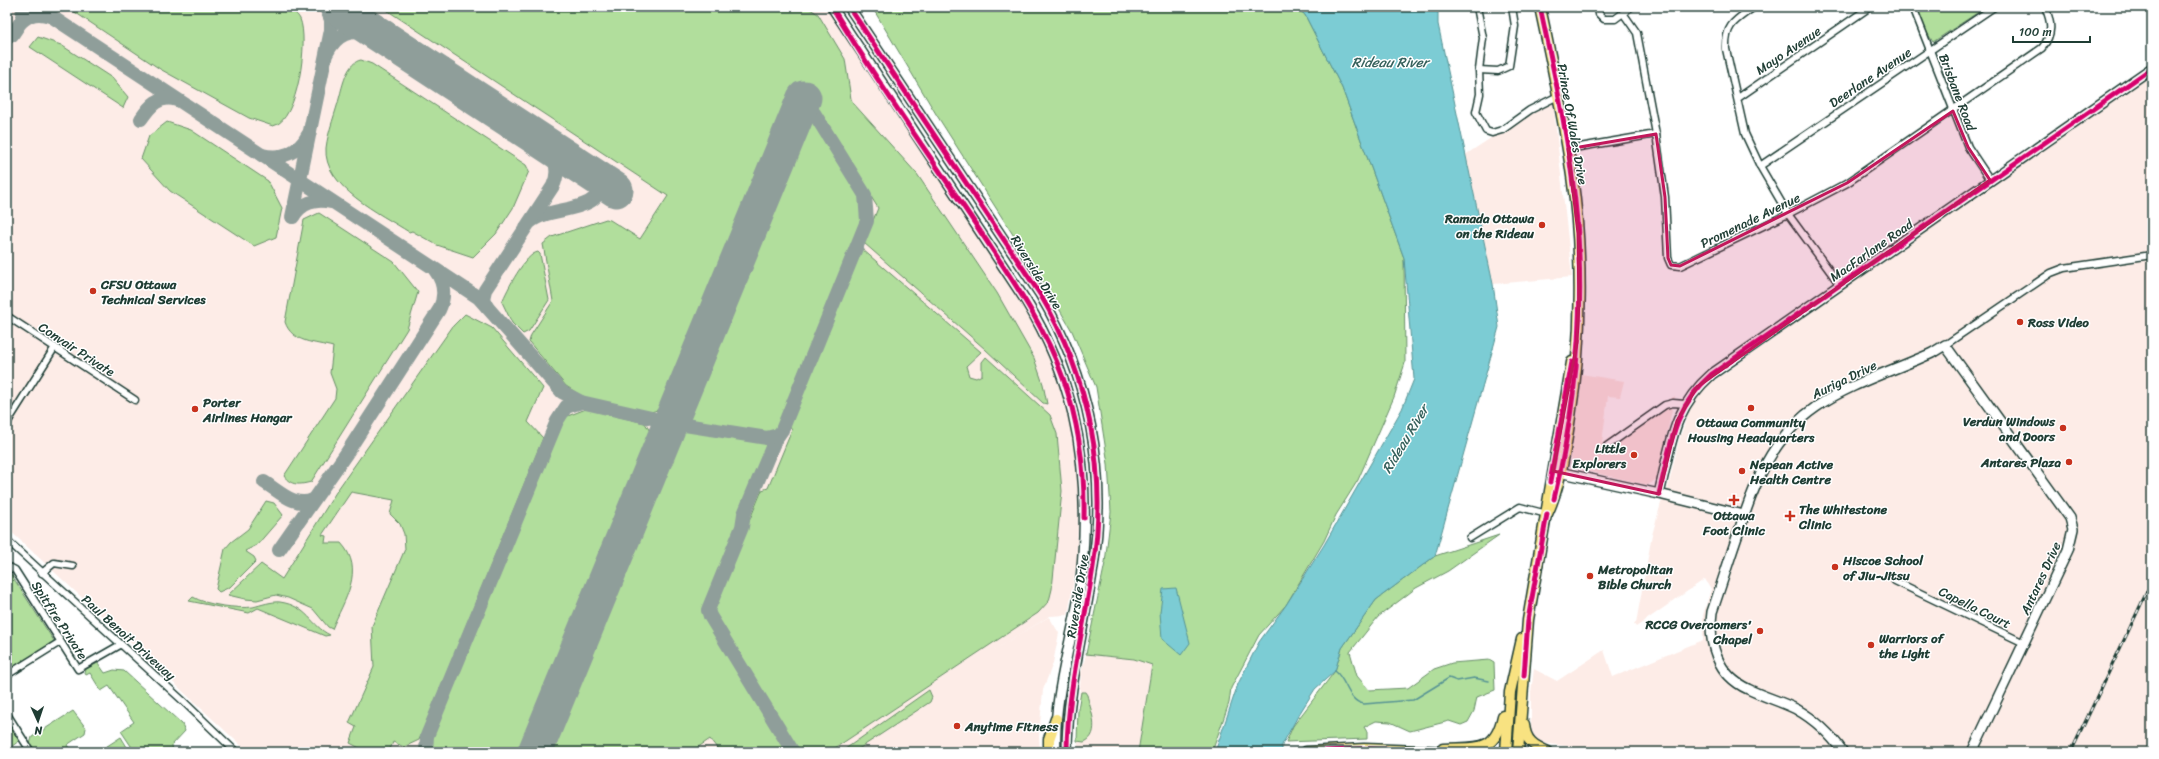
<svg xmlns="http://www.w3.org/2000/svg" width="2159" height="759" font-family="Sriracha,sans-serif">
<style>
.built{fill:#fdece7}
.green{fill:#b1de9c;stroke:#688e68}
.water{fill:#7cccd4;stroke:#579394}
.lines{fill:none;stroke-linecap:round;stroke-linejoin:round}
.stream{stroke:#579394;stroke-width:1.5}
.taxiway{stroke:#8f9e9a;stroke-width:14}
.runway{stroke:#8f9e9a;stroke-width:35}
.street-casing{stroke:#1f3d34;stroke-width:9}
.secondary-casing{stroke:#1f3d34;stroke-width:12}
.primary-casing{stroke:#1f3d34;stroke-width:13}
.street{stroke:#fff;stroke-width:6}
.secondary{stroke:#fff;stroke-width:9}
.primary{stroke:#f8e281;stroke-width:10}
.rail-casing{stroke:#1f3d34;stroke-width:3}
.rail{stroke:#fff;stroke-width:1.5;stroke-dasharray:4.5;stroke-linecap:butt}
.cycleway-casing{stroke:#fff;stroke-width:8}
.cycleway{stroke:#d6006c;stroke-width:5}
.marked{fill:#c2185b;fill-opacity:0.2;stroke:#c2185b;stroke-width:3;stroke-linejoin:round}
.poi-dot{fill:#c8321e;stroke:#fff;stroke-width:1.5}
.labels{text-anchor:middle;stroke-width:3;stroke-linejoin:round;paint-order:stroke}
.street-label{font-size:13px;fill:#1f3d34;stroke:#fff}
.poi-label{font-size:13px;font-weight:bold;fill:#1f3d34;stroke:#fff;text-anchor:start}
.water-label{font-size:14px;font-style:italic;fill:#36615c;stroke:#fff}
</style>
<rect width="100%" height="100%" fill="#fff"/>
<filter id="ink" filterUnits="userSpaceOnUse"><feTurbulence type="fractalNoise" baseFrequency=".025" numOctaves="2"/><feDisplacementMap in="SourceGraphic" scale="8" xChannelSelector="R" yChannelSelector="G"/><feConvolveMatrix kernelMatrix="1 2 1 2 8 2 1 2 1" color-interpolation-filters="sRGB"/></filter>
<g filter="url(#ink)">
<g class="built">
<polygon points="7,7 826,7 1023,303 1044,341 1064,394 1076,449 1079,488 1077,560 1068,615 1050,616 990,652 1049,617 1059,633 1053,663 1043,690 1039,736 1040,752 248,752 7,528"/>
<polygon points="2152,73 2152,752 1614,752 1541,743 1534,738 1531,731 1531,692 1534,669 1557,681 1604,650 1613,677 1703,640 1703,615 1711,589 1705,579 1636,627 1633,623 1636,623 1652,535 1661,503 1667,492 1678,444 1689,410 1705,387"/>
<polygon points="1553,101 1572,277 1493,284 1465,155 1529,113"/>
<polygon points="1581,374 1624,381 1620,397 1608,396 1602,443 1675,396 1657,479 1648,485 1579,469 1571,458"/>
<polygon points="1086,654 1134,659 1152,665 1138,752 1078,752 1077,727 1081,673"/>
</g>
<g class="green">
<path d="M67 7H286C291 10 297 13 300 19 309 39 298 122 273 126L249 118 160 69Z"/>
<polygon points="382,7 807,7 818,14 845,59 851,99 853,103 917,174 997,293 1034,358 1043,384 1047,404 1043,403 985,349 864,243 878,208 812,101 796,94 667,407 648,413 585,398 566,386 529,342 531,335 553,301 543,244 552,237 606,219 610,220 640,239 668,196"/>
<polygon points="872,7 1296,7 1305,15 1342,88 1404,258 1405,363 1394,397 1358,480 1336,515 1324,541 1286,605 1259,635 1231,688 1229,703 1212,752 1138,752 1152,665 1134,659 1086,654 1105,563 1111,512 1108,464 1096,387 1072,331 1047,288 936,114"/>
<polygon points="1917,7 1986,7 1933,42 1924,28"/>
<polygon points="38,37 61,45 112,78 128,97 123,108 30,47"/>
<path d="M361 60 372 64 526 165 529 171 513 208 496 234 473 257 437 245 412 231 409 232C381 214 323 187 326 148 328 131 336 112 340 95 343 83 348 62 361 60Z"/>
<polygon points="805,119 815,120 860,196 863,212 861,227 779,425 770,434 766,434 691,422 683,417 685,413"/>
<polygon points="167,122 191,130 268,181 282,208 276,237 254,246 170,191 141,159 149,136"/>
<path d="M319 213 394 262 418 292 407 329 311 482C300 485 291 486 284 476L335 398 336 389 330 373 333 347C315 342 292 343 285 322L304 220Z"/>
<polygon points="862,249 981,352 966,366 969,376 976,378 982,375 982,362 986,357 1050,415 1057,434 1062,491 1052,589 1049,601 1038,613 829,752 798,752 715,619 713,608 762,490 768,488 792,430 788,425"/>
<path d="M538 252 540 254 549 300 529 331 523 334 512 323 502 302C507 290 525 254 538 252Z"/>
<path d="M465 314 492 328 543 388 528 422 543 438 419 740 404 747 393 742 389 752H367L350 743 356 727 349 723 374 667 372 626 405 549 404 534 400 524 390 514 394 500 351 492 322 535 326 536 325 543H341C366 570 344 600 332 629L328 627 313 609 288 598 276 595 257 600 245 599 228 595 261 564 282 579 338 489 453 326Z"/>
<polygon points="586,409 645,423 654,438 525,752 433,752 430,744 565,417"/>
<polygon points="688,430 764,442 767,448 702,612 788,752 720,752 710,739 691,752 545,752 678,433"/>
<polygon points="266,501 274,503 283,515 257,545 245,551 254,557 256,561 230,587 219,592 216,589 225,549 231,542 248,529"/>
<polygon points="1499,535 1448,571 1416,588 1378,617 1350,652 1357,676 1369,690 1408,688 1434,669 1452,663 1489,660 1494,663 1495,690 1477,697 1474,711 1468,722 1461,725 1449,721 1410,731 1390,722 1376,721 1364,727 1367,732 1367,739 1286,742 1293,726 1335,671 1342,648 1376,600 1435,556"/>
<polygon points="7,568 54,641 7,672"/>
<path d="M193 597C206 605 238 609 253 607 261 605 272 601 280 602 308 606 311 626 330 635L325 636 258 608 249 613 189 601Z"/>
<polygon points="98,663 105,673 114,670 124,671 182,724 185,731 172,745 173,752 135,752 121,731 134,722 109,686 101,691 90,673 86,675 85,673 86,669"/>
<polygon points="929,690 932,697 930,702 854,752 841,752"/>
<path d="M1081 692H1085L1087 695C1090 708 1102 735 1084 742L1077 741 1078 709Z"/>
<polygon points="73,711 86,728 85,733 67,745 69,748 63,752 34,752 30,744 32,737"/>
<polygon points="7,721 19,741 7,750"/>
<polygon points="121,737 130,752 98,752"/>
</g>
<g class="water">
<polygon points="1296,7 1438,7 1438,24 1493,284 1499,327 1435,556 1376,600 1342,648 1335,671 1315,689 1298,716 1282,745 1282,752 1215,752 1238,684 1259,642 1286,605 1324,545 1402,409 1414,379 1404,258 1342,88 1305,15"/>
<polygon points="1176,588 1190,643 1181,655 1162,639 1160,612 1163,589"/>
</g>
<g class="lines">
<path class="stream" d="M1335 671C1347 680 1347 701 1364 704L1413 700 1449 678 1457 681 1474 678 1489 681"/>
<g class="taxiway">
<path d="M37 7 479 298 562 392 581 402 660 420C679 414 688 378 695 360"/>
<path d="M21 22C30 14 38 12 50 16"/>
<polyline points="12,35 22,20 23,7"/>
<path d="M327 53C349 8 394 47 419 64"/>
<path d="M141 119C150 106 159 94 177 100"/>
<polyline points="784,151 801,114 808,111 814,113 865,195 867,221 782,430 775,440 744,514 742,527 708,610 710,616 793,752"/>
<path d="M262 155C281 160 299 153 308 135"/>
<polyline points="292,217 331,30 331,20 326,7"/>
<path d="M293 217C301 203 316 198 331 202"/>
<path d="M530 222C549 205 602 215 601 181 601 173 598 167 592 162 585 157 577 159 569 157 561 155 554 149 547 145"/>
<path d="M487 307 483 299 485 290 553 186C569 152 527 135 504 119"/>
<polyline points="649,479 669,432 675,426 685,425 767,438 778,435"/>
<path d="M264 482C280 492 295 508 313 500"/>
<polyline points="641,491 650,470"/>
<path d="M279 550 346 454 439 310C446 296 444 282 435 270"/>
<polyline points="426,752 427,736 557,421 566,407 581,402"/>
<polyline points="534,752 543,730"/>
</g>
<g class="runway">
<polyline points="337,7 616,190"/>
<polyline points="535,752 804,98"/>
</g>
<g class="street-casing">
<g id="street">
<polyline points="1477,7 1483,38 1479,70 1480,94 1476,112 1486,131 1492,133 1502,130 1530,110 1558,96"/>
<polyline points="1598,7 1599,14 1604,19 1615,19 1631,7"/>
<path d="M1754 7C1736 20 1725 24 1726 49L1745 134 1760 166 1788 214 1840 285"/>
<polyline points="1913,7 1968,147 1990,180"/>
<path d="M1623 13 1637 33 1656 134 1665 197 1668 258 1671 265 1680 266 1788 214 1847 183 2042 48C2053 34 2052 23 2045 7"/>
<polyline points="1479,70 1498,71 1509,66 1515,26 1512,7"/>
<polyline points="1738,98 1870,7"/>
<polyline points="1568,149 1656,134"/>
<polyline points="1760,166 1994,7"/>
<polyline points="7,316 135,400"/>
<polyline points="1945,345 2051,273 2064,268 2152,255"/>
<polyline points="7,423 55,347"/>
<polyline points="1607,446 1665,405 1673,403 1685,404"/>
<polyline points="1470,538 1520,507 1547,514"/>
<polyline points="7,540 182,700 236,752"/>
<polyline points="7,566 15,570 78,669 120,645"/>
<polyline points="42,573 54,563 73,566"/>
<polyline points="1895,581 2024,643"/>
<polyline points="7,675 60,642"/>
<polyline points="7,714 31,752"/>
</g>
</g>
<g class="secondary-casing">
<g id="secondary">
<path d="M832 7 1026 301C1071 375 1087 449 1084 536 1083 556 1082 576 1079 596 1070 648 1053 699 1056 752"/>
<path d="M849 7 1040 294C1089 377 1108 471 1093 567 1084 628 1067 690 1067 752"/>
<polyline points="1554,471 1659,494 1744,515"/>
<path d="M1659 494C1671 445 1672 409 1712 374L2152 68"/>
<path d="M1843 752C1831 735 1814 719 1796 709 1780 701 1764 697 1748 689 1717 675 1708 643 1712 612 1721 586 1729 560 1738 534 1754 484 1771 438 1816 407 1849 384 1895 370 1932 353L1945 345 2070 518 2073 529 2068 550 1972 752"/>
</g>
</g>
<g class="primary-casing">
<g id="primary">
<path d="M1540 7C1552 63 1564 119 1572 176 1583 253 1582 341 1570 417 1565 450 1561 484 1547 514"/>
<path d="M1524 724C1525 741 1534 746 1548 752"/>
<path d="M1443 749C1476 747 1495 754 1503 716"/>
<polyline points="1049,752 1049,739 1056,719"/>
<polyline points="1306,752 1364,749 1451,752"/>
<polyline points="1506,752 1510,692 1522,639"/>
<polyline points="1518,752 1528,620 1572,362"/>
</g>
</g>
<use href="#street" class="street"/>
<use href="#secondary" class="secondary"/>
<use href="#primary" class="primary"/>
<g class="rail-casing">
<polyline id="rail" points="2071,752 2152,581"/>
</g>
<use href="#rail" class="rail"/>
<g class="cycleway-casing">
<g id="cycleway">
<path d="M832 7C878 84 931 157 980 231 1011 278 1044 324 1063 378 1079 423 1085 470 1084 518"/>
<path d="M849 7 1040 294C1089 377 1108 471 1093 567 1084 628 1067 690 1067 752"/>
<path d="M1540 7C1552 63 1565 120 1572 177 1587 284 1579 394 1554 499"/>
<polyline points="1550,482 1572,362"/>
<path d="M1659 494C1671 445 1672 409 1712 374L2152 68"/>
<polyline points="1524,676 1528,620 1547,514"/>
<polyline points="1306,752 1364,749 1451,752"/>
</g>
</g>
<use href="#cycleway" class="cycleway"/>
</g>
</g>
<path class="marked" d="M1953 111 1968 147 1990 180 1697 387 1677 421 1659 494 1553 471 1577 342 1579 299 1578 233 1568 149 1656 134 1665 197 1668 258 1671 265 1680 266 1847 183Z"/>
<g class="poi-dot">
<circle cx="1542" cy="225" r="4"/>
<circle cx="93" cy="291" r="4"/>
<circle cx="2020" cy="322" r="4"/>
<circle cx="1751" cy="408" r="4"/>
<circle cx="195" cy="409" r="4"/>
<circle cx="2063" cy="428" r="4"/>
<circle cx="1634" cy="455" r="4"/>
<circle cx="2069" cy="462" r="4"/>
<circle cx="1742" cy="471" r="4"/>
<path d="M1732 494h4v4h4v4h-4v4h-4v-4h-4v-4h4z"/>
<path d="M1788 510h4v4h4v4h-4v4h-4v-4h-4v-4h4z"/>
<circle cx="1835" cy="567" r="4"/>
<circle cx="1590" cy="576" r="4"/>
<circle cx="1760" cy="631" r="4"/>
<circle cx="1871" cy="645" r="4"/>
<circle cx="957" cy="726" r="4"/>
</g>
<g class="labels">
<g class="street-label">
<text transform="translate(1788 50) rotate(-34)" y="5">Mayo Avenue</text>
<text transform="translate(1870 77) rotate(-34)" y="5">Deerlane Avenue</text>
<text transform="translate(1958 92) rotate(69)" y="5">Brisbane Road</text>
<text transform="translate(1573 124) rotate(80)" y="5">Prince Of Wales Drive</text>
<text transform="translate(1750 220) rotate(-26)" y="5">Promenade Avenue</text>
<text transform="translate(1871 250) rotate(-35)" y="5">MacFarlane Road</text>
<text transform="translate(1037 272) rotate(58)" y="5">Riverside Drive</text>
<text transform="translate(77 349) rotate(33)" y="5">Convair Private</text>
<text transform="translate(1844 379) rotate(-26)" y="5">Auriga Drive</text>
<text transform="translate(2040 578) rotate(-65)" y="5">Antares Drive</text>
<text transform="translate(1077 596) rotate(-81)" y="5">Riverside Drive</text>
<text transform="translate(1975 607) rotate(26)" y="5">Capella Court</text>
<text transform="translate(60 620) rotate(57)" y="5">Spitfire Private</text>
<text transform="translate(129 637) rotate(42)" y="5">Paul Benoit Driveway</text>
</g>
<g class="poi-label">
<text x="1534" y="223" text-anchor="end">Ramada Ottawa<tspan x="1534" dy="15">on the Rideau</tspan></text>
<text x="101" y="289">CFSU Ottawa<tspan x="101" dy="15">Technical Services</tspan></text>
<text x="2028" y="327">Ross Video</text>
<text x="203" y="407">Porter<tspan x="203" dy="15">Airlines Hangar</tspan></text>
<text x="2055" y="426" text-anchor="end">Verdun Windows<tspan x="2055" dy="15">and Doors</tspan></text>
<text x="1751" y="427" text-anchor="middle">Ottawa Community<tspan x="1751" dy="15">Housing Headquarters</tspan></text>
<text x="1626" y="453" text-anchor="end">Little<tspan x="1626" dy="15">Explorers</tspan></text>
<text x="2061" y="467" text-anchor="end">Antares Plaza</text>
<text x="1750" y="469">Nepean Active<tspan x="1750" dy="15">Health Centre</tspan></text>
<text x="1799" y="514">The Whitestone<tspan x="1799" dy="15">Clinic</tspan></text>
<text x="1734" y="520" text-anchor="middle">Ottawa<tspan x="1734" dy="15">Foot Clinic</tspan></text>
<text x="1843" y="565">Hiscoe School<tspan x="1843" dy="15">of Jiu-Jitsu</tspan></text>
<text x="1598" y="574">Metropolitan<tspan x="1598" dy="15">Bible Church</tspan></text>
<text x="1752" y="629" text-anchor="end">RCCG Overcomers'<tspan x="1752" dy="15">Chapel</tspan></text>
<text x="1879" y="643">Warriors of<tspan x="1879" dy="15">the Light</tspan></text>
<text x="965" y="731">Anytime Fitness</text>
</g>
<g class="water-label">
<text x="1390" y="67">Rideau River</text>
<text transform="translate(1405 439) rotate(-59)" y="5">Rideau River</text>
</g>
</g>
<rect width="2159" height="759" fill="none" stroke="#fff" stroke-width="24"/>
<rect x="12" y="12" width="2135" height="735" fill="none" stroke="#1f3d34" stroke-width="1.5" filter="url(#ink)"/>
<g transform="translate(38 721) rotate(177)" stroke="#ffffff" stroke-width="3" paint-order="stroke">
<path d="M0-3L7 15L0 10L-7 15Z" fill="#1f3d34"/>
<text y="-6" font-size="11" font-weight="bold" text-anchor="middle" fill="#1f3d34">N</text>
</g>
<path d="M2013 36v6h77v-6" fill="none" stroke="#1f3d34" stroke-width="2"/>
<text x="2019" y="36" font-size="12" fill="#1f3d34" stroke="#ffffff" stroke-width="3" paint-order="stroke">100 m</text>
</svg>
